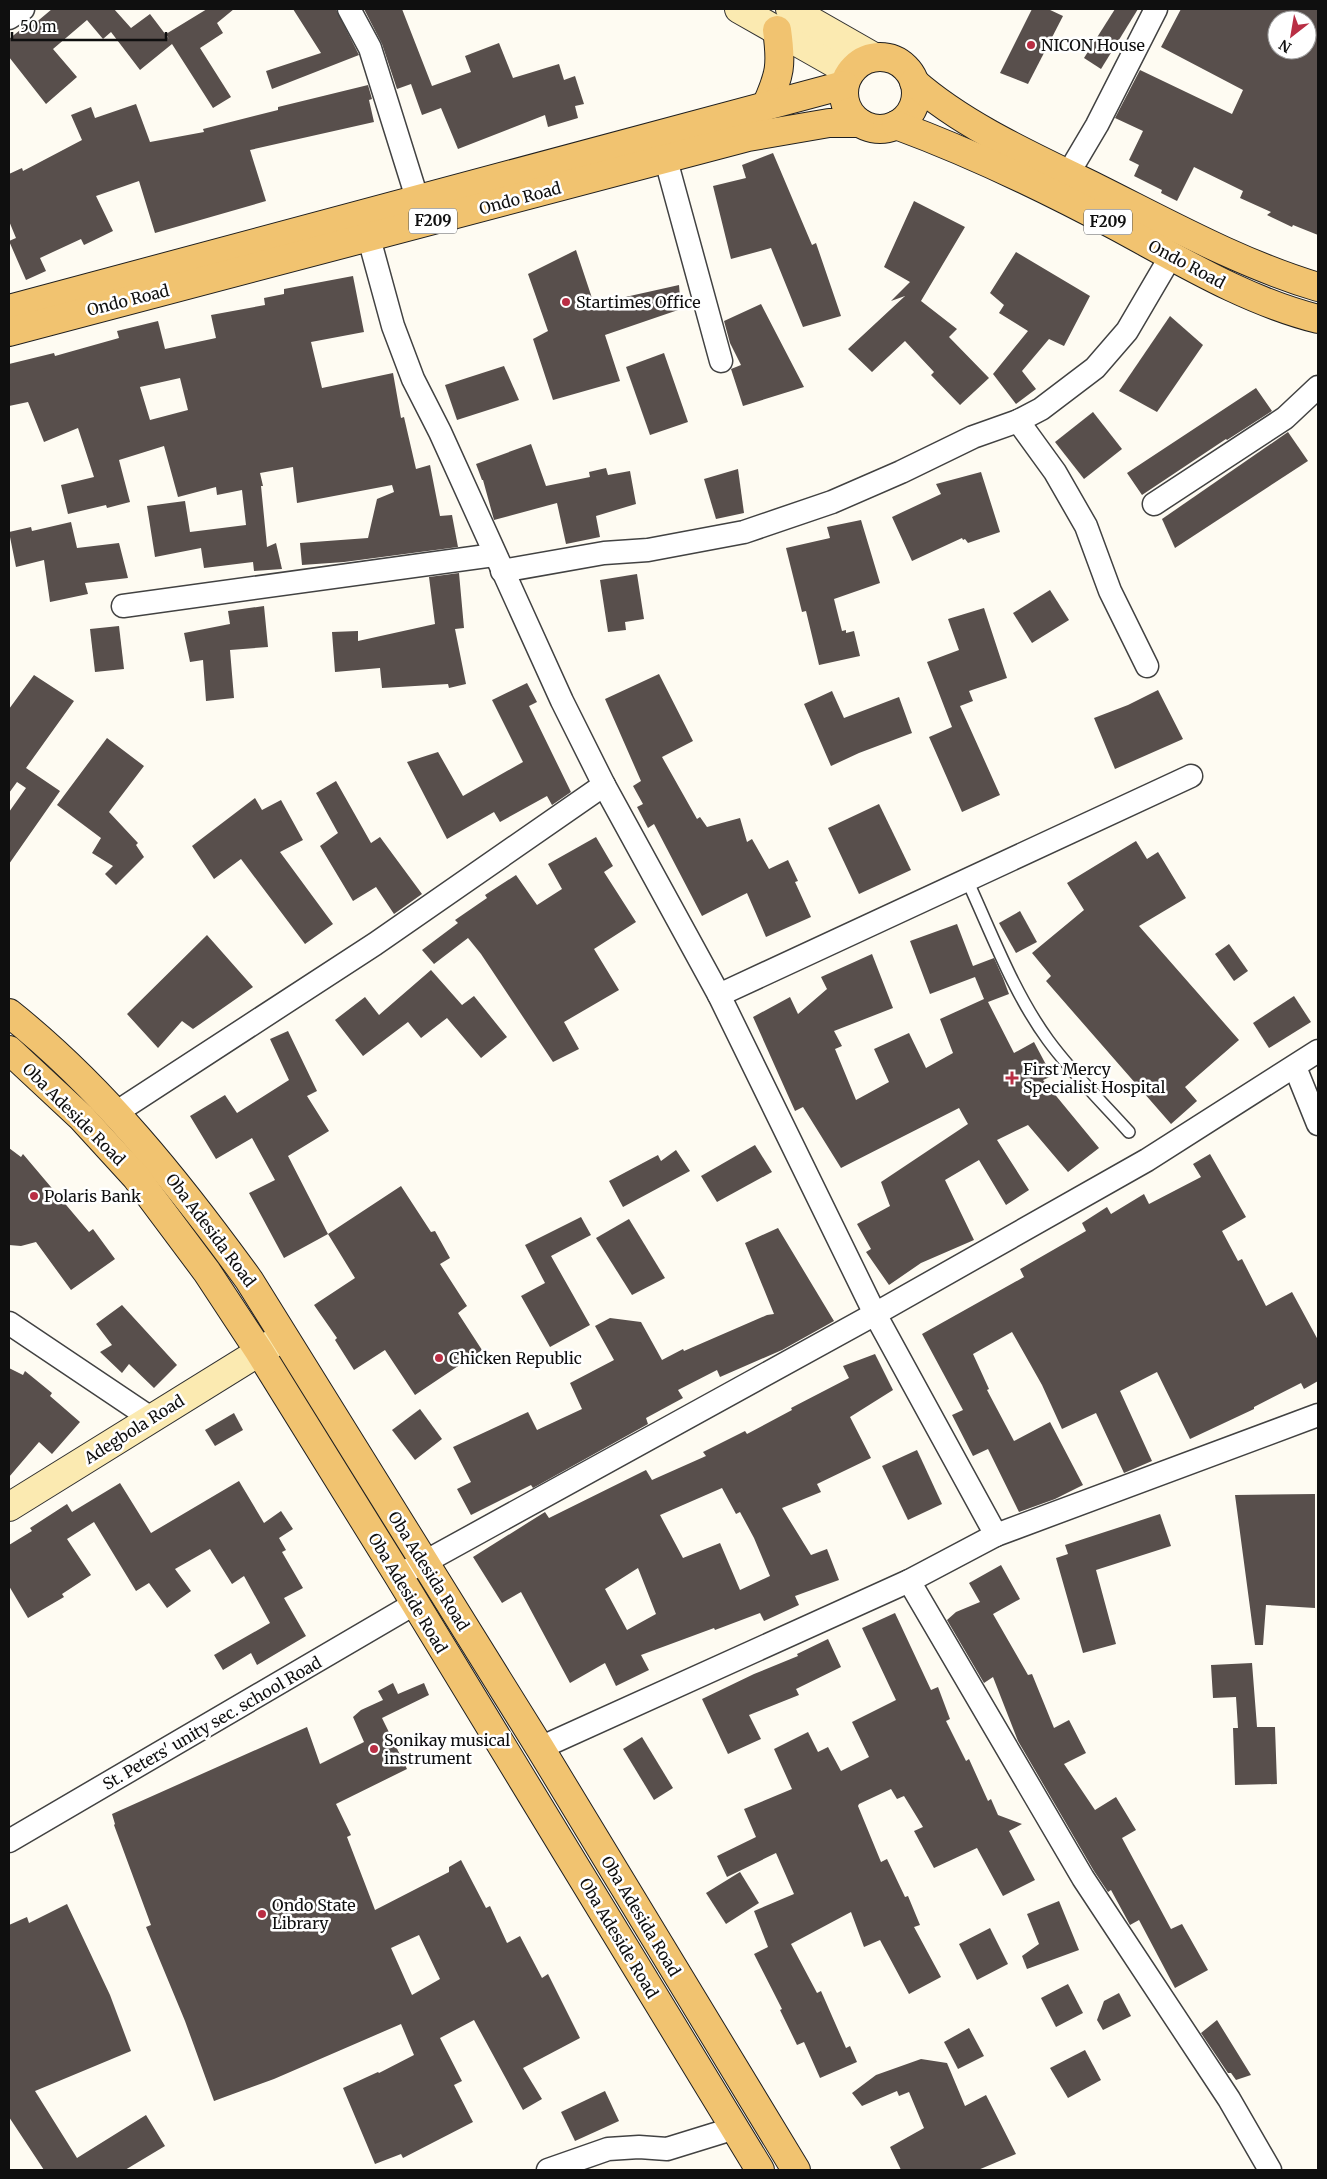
<svg xmlns="http://www.w3.org/2000/svg" width="1327" height="2179" font-family="Merriweather,serif">
<style>
.building{fill:#584f4c;fill-rule:evenodd}
.lines{fill:none;stroke-linecap:round;stroke-linejoin:round}
.lane-casing{stroke:#424242;stroke-width:14}
.street-casing{stroke:#424242;stroke-width:25}
.secondary-casing{stroke:#313131;stroke-width:30}
.primary-casing{stroke:#202020;stroke-width:30}
.lane{stroke:#fff;stroke-width:11}
.street{stroke:#fff;stroke-width:22}
.secondary{stroke:#fbeab1;stroke-width:28}
.primary{stroke:#f1c370;stroke-width:28}
.poi-dot{fill:#b92e44;stroke:#fff;stroke-width:2}
.labels{text-anchor:middle;stroke-width:5;stroke-linejoin:round;paint-order:stroke}
.shield{fill:#fff;stroke:#575757;stroke-width:1}
.shield-label{font-size:15px;font-weight:bold;fill:#0f0f0f}
.poi-label{font-size:16px;fill:#0f0f0f;stroke:#fff;text-anchor:start}
.street-label{font-size:16px;fill:#0f0f0f;stroke:#fff}
</style>
<rect width="100%" height="100%" fill="#fefbf2"/>
<g class="building">
<polygon points="52,9 114,9 131,28 150,14 169,39 166,34 207,9 234,9 217,23 223,33 200,48 231,97 213,108 172,44 140,70 111,32 103,39 87,20 53,49 77,77 46,104 9,57 9,39 30,22 33,25"/>
<polygon points="293,9 336,9 359,55 272,89 266,71 321,53"/>
<polygon points="364,9 402,9 432,86 471,72 465,56 499,43 513,78 559,64 564,80 575,76 584,104 575,106 578,118 548,127 545,115 458,149 441,108 422,115 411,84 397,89 382,44"/>
<polygon points="1032,9 1048,9 1063,16 1028,84 1000,73"/>
<polygon points="1115,9 1138,9 1101,69 1084,58"/>
<path d="M1181 9H1318V235L1293 225 1292 227 1267 215 1271 212 1240 198 1243 191 1194 167 1177 201 1161 193 1162 190 1134 176 1139 165 1129 160 1143 131 1115 118 1140 70 1232 114 1243 90 1161 47ZM1277 20H1307V50H1277Z"/>
<polygon points="368,85 372,99 369,100 374,122 250,150 266,201 155,233 139,181 96,196 113,231 84,245 81,239 40,258 46,271 26,280 9,241 16,238 9,221 9,174 22,168 23,171 82,140 71,115 91,107 95,118 136,104 150,142 204,132 203,129 278,110 278,107"/>
<polygon points="773,153 812,245 816,243 841,316 803,327 771,248 731,259 713,186 746,178 742,165"/>
<polygon points="914,201 965,227 921,301 957,329 949,337 989,378 960,405 931,375 934,372 905,341 872,372 848,349 905,296 891,301 910,282 884,267"/>
<polygon points="576,250 594,304 679,285 681,309 605,335 620,381 553,400 533,339 548,331 528,274"/>
<polygon points="1016,252 1090,296 1064,346 1049,339 1022,371 1036,389 1016,404 993,374 1028,331 999,313 1004,305 990,293"/>
<path d="M353 276 364 332 311 342 322 388 393 373 401 418 404 417 416 469 430 465 440 516 452 515 458 547 344 562 302 565 300 543 368 538 377 499 394 492 392 485 297 503 293 467 260 473 263 486H261L267 547 276 543 282 569 254 571 253 562 204 568 201 548 155 557 147 506 185 501 190 532 246 525 242 490 217 495 216 487 178 497 164 446 119 460 130 502 107 508 106 505 68 514 61 485 94 477 78 428 44 442 28 402 9 406V364L54 353 55 356 119 338 117 331 158 321 165 349 216 338 211 315 265 305 264 298 284 294V289ZM180 378 188 410 150 420 140 387Z"/>
<polygon points="761,304 804,387 743,406 731,369 741,365 730,343 724,321"/>
<polygon points="1170,316 1203,345 1157,412 1119,391"/>
<polygon points="664,353 688,422 650,435 626,367"/>
<polygon points="504,366 519,400 457,420 445,385"/>
<polygon points="1256,388 1272,411 1227,440 1226,439 1142,495 1127,473"/>
<polygon points="1093,412 1122,449 1084,479 1055,442"/>
<polygon points="1288,432 1308,461 1175,548 1162,519"/>
<polygon points="531,444 546,486 590,477 589,472 606,468 608,475 630,471 636,504 596,516 600,537 566,544 557,503 494,520 483,480 482,480 476,464"/>
<polygon points="738,469 744,513 716,519 704,479"/>
<polygon points="981,472 1000,532 968,543 965,539 963,540 962,538 912,561 892,517 941,494 936,484"/>
<polygon points="861,520 880,583 834,599 842,631 846,630 846,633 854,631 860,656 819,665 806,611 802,612 786,548 830,538 827,527"/>
<polygon points="71,522 77,548 119,543 128,578 85,583 88,594 50,602 44,560 16,567 9,532 31,527 32,531"/>
<polygon points="459,573 464,628 455,629 466,684 449,688 448,684 382,688 380,668 335,672 332,632 358,631 358,641 435,624 429,577"/>
<polygon points="637,574 644,619 625,622 626,630 608,632 600,580"/>
<polygon points="1050,590 1069,620 1032,643 1013,613"/>
<polygon points="264,606 268,647 230,650 234,698 206,701 203,660 190,662 184,633 230,624 228,611"/>
<polygon points="984,608 1007,678 969,691 973,701 960,706 1000,795 962,812 929,737 952,727 927,662 959,650 948,619"/>
<polygon points="119,626 124,669 95,672 90,629"/>
<polygon points="659,674 693,741 662,757 697,819 700,817 707,827 740,818 747,842 752,839 769,869 788,860 798,881 795,882 811,917 766,937 747,893 702,916 654,824 648,828 637,807 643,804 633,786 641,781 605,699"/>
<polygon points="34,675 74,701 26,768 60,791 9,864 9,812 26,788 17,782 9,793 9,709"/>
<polygon points="527,683 537,702 529,706 571,792 552,805 547,796 500,822 494,812 447,839 407,762 438,752 463,796 523,762 492,700"/>
<polygon points="1158,690 1183,739 1115,769 1094,718 1128,705"/>
<polygon points="832,691 844,718 899,697 912,733 859,753 831,766 804,704"/>
<polygon points="107,738 144,766 109,812 138,843 136,845 144,857 116,885 105,874 113,866 92,853 101,838 57,805"/>
<polygon points="336,781 371,843 380,837 422,894 394,914 376,887 353,901 320,846 338,833 316,793"/>
<polygon points="255,798 262,810 281,800 303,840 280,852 333,924 305,944 241,859 214,879 192,846"/>
<polygon points="879,804 911,870 859,894 828,828"/>
<polygon points="596,837 613,866 604,872 636,922 594,949 619,990 564,1022 579,1049 553,1062 481,954 468,938 434,964 422,950 458,923 455,920 487,898 485,895 516,875 537,905 562,889 548,864"/>
<polygon points="1136,841 1147,859 1158,852 1186,898 1139,926 1239,1040 1185,1087 1197,1101 1171,1124 1046,981 1051,976 1032,953 1084,910 1067,883"/>
<polygon points="1020,911 1037,942 1016,953 999,923"/>
<polygon points="957,924 973,966 994,958 1003,978 1009,994 988,1002 1014,1053 1034,1042 1052,1076 1043,1080 1099,1148 1068,1172 1028,1125 997,1140 1029,1190 1006,1205 979,1160 945,1180 974,1240 921,1263 889,1285 866,1252 871,1249 857,1224 890,1206 881,1182 968,1124 959,1108 841,1168 803,1107 795,1111 753,1017 790,997 798,1014 827,989 821,977 872,954 893,1008 834,1031 842,1046 835,1049 856,1100 889,1082 874,1049 909,1033 926,1068 953,1053 940,1019 984,999 975,977 930,994 910,941"/>
<polygon points="207,935 253,987 193,1029 182,1021 158,1048 127,1014"/>
<polygon points="1229,944 1248,971 1234,981 1215,954"/>
<polygon points="431,970 462,1005 474,996 507,1037 481,1058 447,1018 421,1038 408,1022 363,1056 335,1020 365,997 379,1015"/>
<polygon points="1294,996 1311,1022 1269,1048 1253,1023"/>
<polygon points="288,1031 317,1091 307,1096 329,1131 288,1156 328,1234 284,1258 249,1193 275,1180 252,1138 216,1159 190,1116 225,1095 237,1113 289,1080 270,1039"/>
<polygon points="755,1145 772,1172 717,1202 701,1176"/>
<polygon points="9,1148 21,1157 23,1154 89,1232 93,1229 115,1259 71,1290 36,1242 21,1246 9,1245"/>
<polygon points="676,1150 690,1171 623,1207 609,1181 658,1155 661,1161"/>
<polygon points="1210,1154 1246,1217 1222,1231 1238,1261 1242,1259 1266,1306 1292,1292 1318,1340 1318,1381 1304,1389 1301,1383 1254,1407 1254,1409 1190,1439 1157,1372 1120,1391 1152,1461 1124,1473 1096,1413 1062,1429 1042,1385 1012,1332 973,1354 989,1389 987,1390 1014,1441 1050,1422 1083,1485 1055,1499 1019,1512 988,1449 973,1456 952,1415 963,1410 922,1334 1024,1277 1020,1269 1086,1231 1082,1223 1107,1207 1111,1214 1144,1194 1149,1204 1201,1177 1193,1164"/>
<polygon points="401,1186 431,1232 435,1231 450,1258 440,1264 467,1306 458,1313 482,1350 415,1395 385,1350 354,1370 335,1340 337,1338 314,1305 355,1278 328,1234"/>
<polygon points="581,1217 591,1235 551,1256 590,1325 550,1347 521,1296 545,1283 525,1245"/>
<polygon points="629,1219 665,1278 632,1295 596,1238"/>
<polygon points="778,1228 834,1321 782,1350 720,1377 717,1370 678,1390 683,1398 646,1418 648,1424 533,1488 531,1485 471,1515 457,1489 471,1482 453,1447 528,1412 537,1430 582,1409 570,1383 614,1360 595,1326 610,1318 641,1322 662,1360 683,1349 684,1351 767,1315 774,1314 745,1243"/>
<polygon points="122,1305 177,1365 154,1388 129,1364 122,1373 100,1352 112,1345 96,1324"/>
<path d="M875 1354 893 1390 850 1417 871 1458 817 1484 821 1492 782 1508 811 1555 827 1549 839 1580 795 1596 799 1605 764 1621 760 1613 715 1630 714 1628 641 1655 649 1670 616 1686 605 1663 570 1683 521 1592 502 1603 473 1557 545 1512 549 1518 646 1470 652 1480 706 1456 703 1452 745 1431 747 1434 792 1410 791 1408 849 1378 843 1366ZM722 1488 736 1514 740 1512 754 1538 770 1576 740 1590 720 1543 683 1558 660 1515ZM638 1568 656 1614 627 1630 605 1589Z"/>
<polygon points="9,1368 23,1375 25,1371 52,1393 50,1396 80,1422 52,1454 39,1442 9,1477"/>
<polygon points="420,1409 442,1439 415,1460 392,1430"/>
<polygon points="234,1413 243,1430 215,1446 205,1430"/>
<polygon points="917,1450 942,1504 908,1520 882,1466"/>
<polygon points="239,1481 264,1523 281,1511 293,1529 279,1538 286,1550 282,1552 303,1588 284,1598 306,1636 257,1665 251,1653 223,1670 214,1655 270,1623 244,1576 232,1584 210,1549 175,1569 191,1591 167,1608 149,1583 136,1591 94,1522 67,1539 91,1575 62,1594 64,1597 28,1618 9,1586 9,1545 32,1531 30,1528 67,1504 72,1512 120,1483 151,1533"/>
<polygon points="1315,1494 1315,1608 1266,1605 1263,1645 1255,1645 1235,1495"/>
<polygon points="1160,1514 1171,1546 1096,1570 1116,1644 1083,1653 1056,1558 1068,1554 1065,1545"/>
<polygon points="1001,1565 1020,1599 993,1614 1028,1675 1032,1674 1054,1728 1069,1720 1086,1753 1064,1764 1095,1810 1116,1797 1136,1830 1122,1838 1171,1929 1182,1924 1208,1970 1175,1988 1139,1920 1130,1925 1111,1890 1108,1892 1094,1871 1018,1741 993,1677 984,1683 947,1620 956,1612 980,1602 969,1583"/>
<polygon points="895,1613 931,1690 938,1687 950,1719 946,1721 966,1761 969,1759 988,1801 991,1799 998,1815 1022,1824 1009,1831 1035,1880 1003,1896 977,1848 934,1868 914,1831 923,1827 904,1796 897,1799 891,1789 859,1804 858,1806 881,1862 887,1859 905,1897 908,1896 920,1925 914,1927 941,1977 909,1994 880,1940 864,1947 851,1912 791,1944 817,1993 821,1991 846,2048 850,2046 857,2062 820,2078 804,2042 797,2045 780,2010 782,2009 754,1954 768,1947 754,1911 794,1894 776,1853 727,1877 717,1856 756,1837 744,1809 792,1789 774,1749 808,1732 818,1752 828,1747 841,1771 869,1757 852,1722 896,1700 862,1628"/>
<polygon points="828,1639 841,1667 796,1689 799,1695 749,1715 761,1739 728,1754 702,1699 754,1674 798,1656 797,1654"/>
<polygon points="1252,1663 1257,1727 1275,1727 1277,1784 1235,1785 1233,1728 1238,1728 1236,1697 1213,1698 1211,1665"/>
<path d="M393 1683 398 1694 424 1683 429 1695 382 1718 407 1769 336 1804 351 1835 347 1837 375 1910 449 1872V1867L461 1860 486 1908 490 1906 507 1943 520 1936 542 1978 548 1974 580 2038 523 2068 542 2099 523 2110 474 2020 440 2038 462 2081 454 2085 473 2122 403 2158 401 2154 375 2164 343 2088 378 2072 379 2073 414 2055 401 2024 274 2079 214 2101 185 2021 146 1927 151 1925 114 1825 115 1824 112 1814 307 1727 320 1764 364 1742 353 1717 361 1710 383 1700 378 1691ZM419 1935 440 1979 412 1995 391 1948Z"/>
<polygon points="642,1737 673,1788 654,1800 623,1749"/>
<polygon points="740,1872 759,1903 726,1924 706,1893"/>
<polygon points="1059,1901 1079,1950 1027,1969 1022,1956 1039,1944 1027,1914"/>
<polygon points="67,1904 110,1995 131,2051 35,2091 77,2158 146,2115 165,2146 125,2170 44,2170 9,2117 9,1925 27,1917 29,1923"/>
<polygon points="990,1928 1008,1964 977,1980 959,1944"/>
<polygon points="1068,1984 1083,2013 1056,2027 1041,1998"/>
<polygon points="1119,1993 1131,2016 1103,2030 1097,2020 1104,2001"/>
<polygon points="1217,2020 1251,2075 1236,2080 1231,2073 1228,2073 1201,2033"/>
<polygon points="969,2028 984,2056 958,2069 944,2042"/>
<polygon points="1085,2050 1101,2080 1068,2098 1050,2068"/>
<polygon points="921,2059 947,2063 965,2106 986,2095 1016,2154 978,2170 901,2170 890,2147 924,2128 909,2092 899,2096 897,2091 862,2106 852,2093 876,2075"/>
<polygon points="605,2091 619,2121 575,2141 561,2112"/>
</g>
<g class="lines">
<g class="lane-casing">
<path id="lane" d="M967 880C992 934 1013 992 1048 1040 1072 1073 1102 1102 1129 1132"/>
</g>
<g class="street-casing">
<g id="street">
<polyline points="349,9 370,48 417,198"/>
<polyline points="9,18 23,9"/>
<polyline points="666,160 721,361"/>
<polyline points="1068,174 1097,125 1156,9"/>
<polyline points="364,220 393,326 413,379 440,432 562,701 604,785 719,995 875,1314 996,1535"/>
<polyline points="1018,421 1055,472 1086,526 1110,591 1147,666"/>
<polyline points="1154,504 1285,418 1318,387"/>
<polyline points="502,571 604,553 648,550 744,532 832,502 901,472 973,437 1018,421 1041,409 1095,368 1127,331 1171,256"/>
<polyline points="123,606 494,555"/>
<polyline points="719,995 1191,776"/>
<polyline points="1295,1067 1318,1124"/>
<polyline points="117,1112 375,944 604,785"/>
<polyline points="9,1323 152,1419"/>
<polyline points="398,1575 423,1563 875,1314 1147,1160 1318,1051"/>
<polyline points="909,1581 1083,1878 1229,2099 1270,2170"/>
<polyline points="540,1748 909,1581 996,1535 1318,1415"/>
<polyline points="9,1841 414,1604"/>
<polyline points="548,2170 608,2149 639,2147 667,2149 735,2128"/>
</g>
</g>
<g class="secondary-casing">
<g id="secondary">
<polyline points="739,9 850,72"/>
<polyline points="790,9 874,57"/>
<polyline points="9,1507 280,1339"/>
</g>
</g>
<g class="primary-casing">
<g id="primary">
<circle cx="880" cy="93" r="36"/>
<path d="M914 82C965 127 1036 158 1097 188 1169 224 1241 264 1318 287"/>
<path d="M766 106C780 75 782 65 777 30"/>
<path d="M896 125C972 153 1045 188 1116 226 1181 261 1246 301 1318 319"/>
<polyline points="9,309 844,85"/>
<polyline points="9,332 748,137 829,123 860,123"/>
<path d="M9 1013C103 1088 178 1182 249 1280L540 1748 796 2170"/>
<polyline points="9,1050 82,1118 136,1177 207,1272 259,1351 398,1575 760,2170"/>
</g>
</g>
<use href="#lane" class="lane"/>
<use href="#street" class="street"/>
<use href="#secondary" class="secondary"/>
<use href="#primary" class="primary"/>
</g>
<g class="poi-dot">
<circle cx="1031" cy="45" r="5"/>
<circle cx="566" cy="302" r="5"/>
<path d="M1009.5 1070.5h5v5h5v5h-5v5h-5v-5h-5v-5h5z"/>
<circle cx="34" cy="1196" r="5"/>
<circle cx="439" cy="1358" r="5"/>
<circle cx="374" cy="1749" r="5"/>
<circle cx="262" cy="1914" r="5"/>
</g>
<g class="labels">
<g class="shield">
<rect x="409" y="208.5" width="48" height="25" rx="4"/>
<rect x="1084" y="209.5" width="48" height="25" rx="4"/>
</g>
<g class="shield-label">
<text x="433" y="226">F209</text>
<text x="1108" y="227">F209</text>
</g>
<g class="poi-label">
<text x="1041" y="51">NICON House</text>
<text x="576" y="308">Startimes Office</text>
<text x="1023" y="1075">First Mercy<tspan x="1023" dy="18">Specialist Hospital</tspan></text>
<text x="44" y="1202">Polaris Bank</text>
<text x="449" y="1364">Chicken Republic</text>
<text x="384" y="1746">Sonikay musical<tspan x="384" dy="18">instrument</tspan></text>
<text x="272" y="1911">Ondo State<tspan x="272" dy="18">Library</tspan></text>
</g>
<g class="street-label">
<text transform="translate(520 198) rotate(-15)" y="6">Ondo Road</text>
<text transform="translate(1187 264) rotate(28)" y="6">Ondo Road</text>
<text transform="translate(128 300) rotate(-14)" y="6">Ondo Road</text>
<text transform="translate(74 1114) rotate(45)" y="6">Oba Adeside Road</text>
<text transform="translate(211 1230) rotate(53)" y="6">Oba Adesida Road</text>
<text transform="translate(134 1429) rotate(-32)" y="6">Adegbola Road</text>
<text transform="translate(429 1571) rotate(58)" y="6">Oba Adesida Road</text>
<text transform="translate(408 1593) rotate(59)" y="6">Oba Adeside Road</text>
<text transform="translate(212 1723) rotate(-30)" y="6">St. Peters' unity sec. school Road</text>
<text transform="translate(641 1916) rotate(59)" y="6">Oba Adesida Road</text>
<text transform="translate(619 1938) rotate(59)" y="6">Oba Adeside Road</text>
</g>
</g>
<rect width="1327" height="2179" fill="none" stroke="#0f0f0f" stroke-width="20"/>
<g transform="translate(1292 35) rotate(211)"><circle r="24" fill="#ffffff" stroke="#9f9f9f"/>
<path d="M0-4L9 19L0 12L-9 19Z" fill="#b92e44"/>
<text y="-8" font-size="14" font-weight="bold" text-anchor="middle" fill="#0f0f0f">N</text>
</g>
<path d="M12 32v8h154v-8" fill="none" stroke="#0f0f0f" stroke-width="2.5"/>
<text x="20" y="32" font-size="15" fill="#0f0f0f" stroke="#ffffff" stroke-width="4" paint-order="stroke">50 m</text>
</svg>
